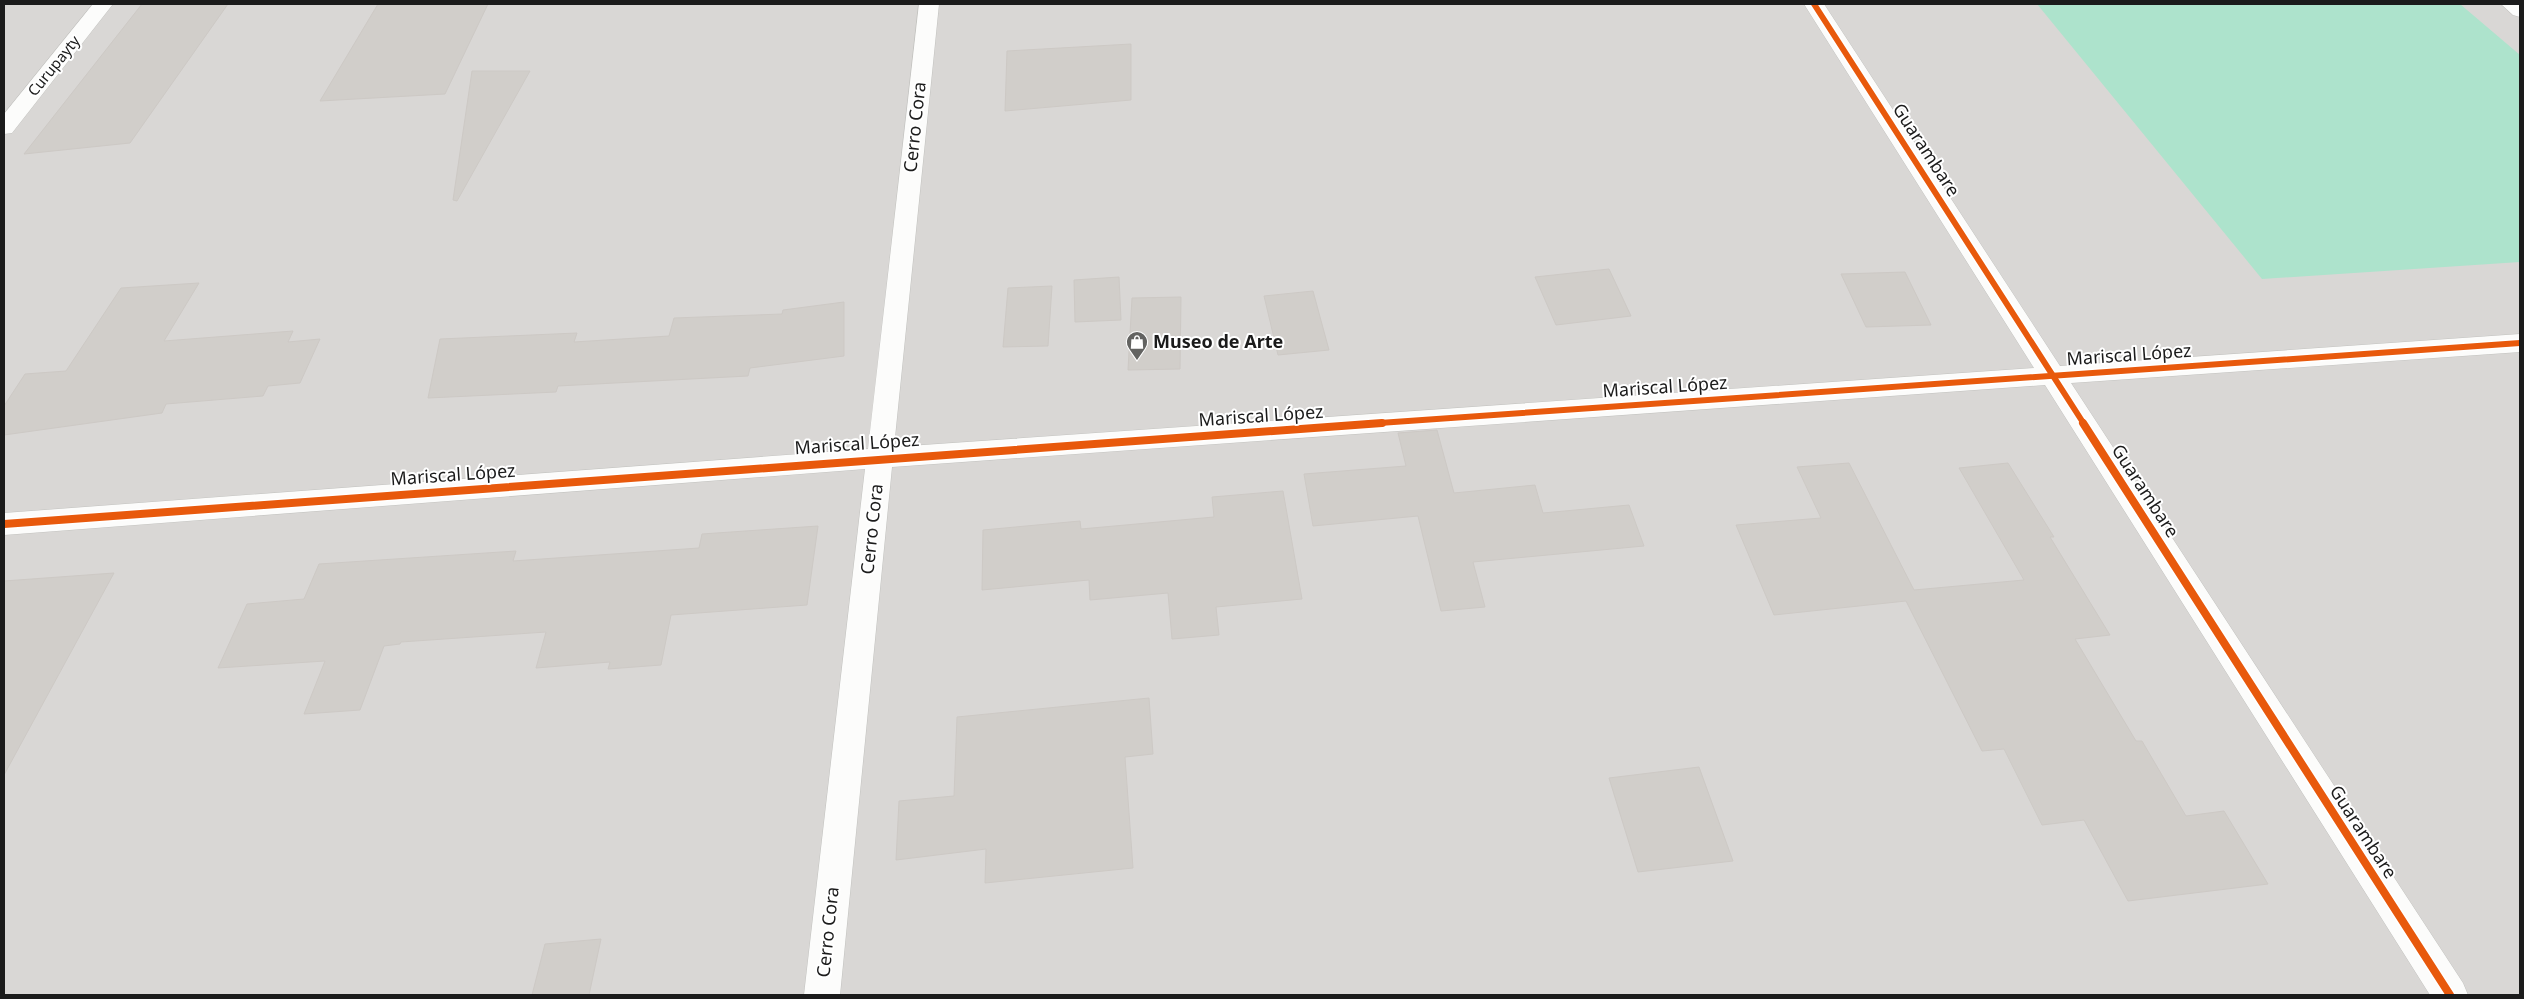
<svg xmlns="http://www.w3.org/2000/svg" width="2524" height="999" font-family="'Noto Sans',sans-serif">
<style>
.residential{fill:#d9d7d5}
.pitch{fill:#ade3cc}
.building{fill:#d1ceca;stroke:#cdc9c5}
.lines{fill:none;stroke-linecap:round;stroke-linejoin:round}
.minor-casing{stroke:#c2c2bf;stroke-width:1}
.tertiary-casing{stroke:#c2c2bf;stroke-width:1}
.minor{fill:#fcfcfb;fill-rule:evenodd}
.tertiary{fill:#fcfcfb;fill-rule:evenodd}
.cycleway-far1-casing{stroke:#fff;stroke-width:9}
.cycleway-casing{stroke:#fff;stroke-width:11}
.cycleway-far1{stroke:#e8590c;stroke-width:6}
.cycleway{stroke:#e8590c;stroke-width:8}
.labels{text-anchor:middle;stroke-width:4;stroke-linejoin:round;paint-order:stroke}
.far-street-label{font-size:15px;fill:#1b1b1b;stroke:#fff}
.street-label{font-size:18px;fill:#1b1b1b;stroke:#fff}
.poi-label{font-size:18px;font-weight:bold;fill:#1b1b1b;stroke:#fff;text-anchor:start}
</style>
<rect width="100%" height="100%" fill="#eae8e3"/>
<rect class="residential" x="4" y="4" width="2516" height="991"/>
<polygon class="pitch" points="2037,4 2460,4 2520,55 2520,262 2262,279"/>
<g class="building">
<polygon points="142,4 228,4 130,143 24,154"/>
<polygon points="378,4 488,4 445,94 320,101"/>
<polygon points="1131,44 1131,100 1005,111 1007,51"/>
<polygon points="472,71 530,71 457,201 453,200"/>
<polygon points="1609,269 1631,316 1556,325 1535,277"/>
<polygon points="1905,272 1931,325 1866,327 1841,274"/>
<polygon points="1119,277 1121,320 1075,322 1074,280"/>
<polygon points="199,283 164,341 293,331 288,342 320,339 300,383 268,386 263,396 166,404 162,413 4,435 4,406 25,374 66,371 121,288"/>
<polygon points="1052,286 1048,346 1003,347 1008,288"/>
<polygon points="1313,291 1329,350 1278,355 1264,296"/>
<polygon points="1181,297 1180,369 1128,370 1132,298"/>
<polygon points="844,302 844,356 750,368 748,376 558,386 556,392 428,398 440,339 577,333 574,342 669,336 674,318 782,314 783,310"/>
<polygon points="1437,430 1454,493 1535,485 1543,513 1629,505 1644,546 1473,562 1485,607 1441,611 1418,516 1313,526 1304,474 1406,466 1398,433"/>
<polygon points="1849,463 1914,590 2024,580 1959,468 2008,463 2054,537 2050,537 2110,635 2075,639 2136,741 2142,741 2186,816 2224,811 2268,884 2128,901 2084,820 2042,825 2004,749 1982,751 1906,601 1774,615 1736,525 1821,518 1797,467"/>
<polygon points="1283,491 1302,599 1216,607 1219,635 1172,639 1168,593 1090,600 1089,580 982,590 983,530 1080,521 1081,529 1214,517 1212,497"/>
<polygon points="818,526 807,605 671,615 661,665 608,669 610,662 536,668 546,632 401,642 400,644 384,646 360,710 304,714 325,661 218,668 247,604 304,599 319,564 516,551 513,561 699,548 702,534"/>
<polygon points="114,573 4,775 4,581"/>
<polygon points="1149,698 1153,754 1125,757 1133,868 985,883 986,849 896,860 899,801 954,796 957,717"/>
<polygon points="1699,767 1733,861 1638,872 1609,778"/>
<polygon points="601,939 589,995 532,995 545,944"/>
</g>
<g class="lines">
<g class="minor-casing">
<g id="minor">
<polygon points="93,4 113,4 12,133 4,134 4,114"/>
<polygon points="919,4 939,4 894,447 2034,368 1804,4 1824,4 2060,366 2520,334 2520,352 2071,383 2463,983 2468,995 2430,995 2045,385 892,467 840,995 804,995 865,469 4,535 4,513 868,449"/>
</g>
</g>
<g class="tertiary-casing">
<polygon id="tertiary" points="2501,4 2520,4 2520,17 2513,15"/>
</g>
<use href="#minor" class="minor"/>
<use href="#tertiary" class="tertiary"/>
<g class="cycleway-far1-casing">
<g id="cycleway-far1">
<polyline points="1814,4 2084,424"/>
<polyline points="1365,424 2520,343"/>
</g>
</g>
<g class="cycleway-casing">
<g id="cycleway">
<polyline points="2083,423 2450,995"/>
<polyline points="4,524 1382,423"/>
</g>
</g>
<use href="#cycleway-far1" class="cycleway-far1"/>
<use href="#cycleway" class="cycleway"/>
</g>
<defs>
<g id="shop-pin" transform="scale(1.125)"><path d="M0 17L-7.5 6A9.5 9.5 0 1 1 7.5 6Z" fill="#636361" stroke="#fff"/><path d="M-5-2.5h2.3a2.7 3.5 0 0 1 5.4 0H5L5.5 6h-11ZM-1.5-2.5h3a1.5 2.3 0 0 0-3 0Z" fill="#fff"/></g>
</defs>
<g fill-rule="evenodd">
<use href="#shop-pin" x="1137" y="342"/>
</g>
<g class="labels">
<g class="far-street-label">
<text transform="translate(54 66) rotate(-51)" y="5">Curupayty</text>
</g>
<g class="street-label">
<text transform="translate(915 127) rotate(-84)" y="6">Cerro Cora</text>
<text transform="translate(1926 150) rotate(57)" y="6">Guarambare</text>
<text transform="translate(2129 355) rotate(-4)" y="6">Mariscal López</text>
<text transform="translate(1665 387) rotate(-4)" y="6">Mariscal López</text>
<text transform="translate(1261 416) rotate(-4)" y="6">Mariscal López</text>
<text transform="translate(857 444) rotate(-4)" y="6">Mariscal López</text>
<text transform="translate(453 475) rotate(-4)" y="6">Mariscal López</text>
<text transform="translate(2145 491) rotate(57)" y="6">Guarambare</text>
<text transform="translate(872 529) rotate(-84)" y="6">Cerro Cora</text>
<text transform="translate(2363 832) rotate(57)" y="6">Guarambare</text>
<text transform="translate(828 932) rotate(-84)" y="6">Cerro Cora</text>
</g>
<g class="poi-label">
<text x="1153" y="348">Museo de Arte</text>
</g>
</g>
<rect width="2524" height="999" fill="none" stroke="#1b1b1b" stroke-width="10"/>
</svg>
